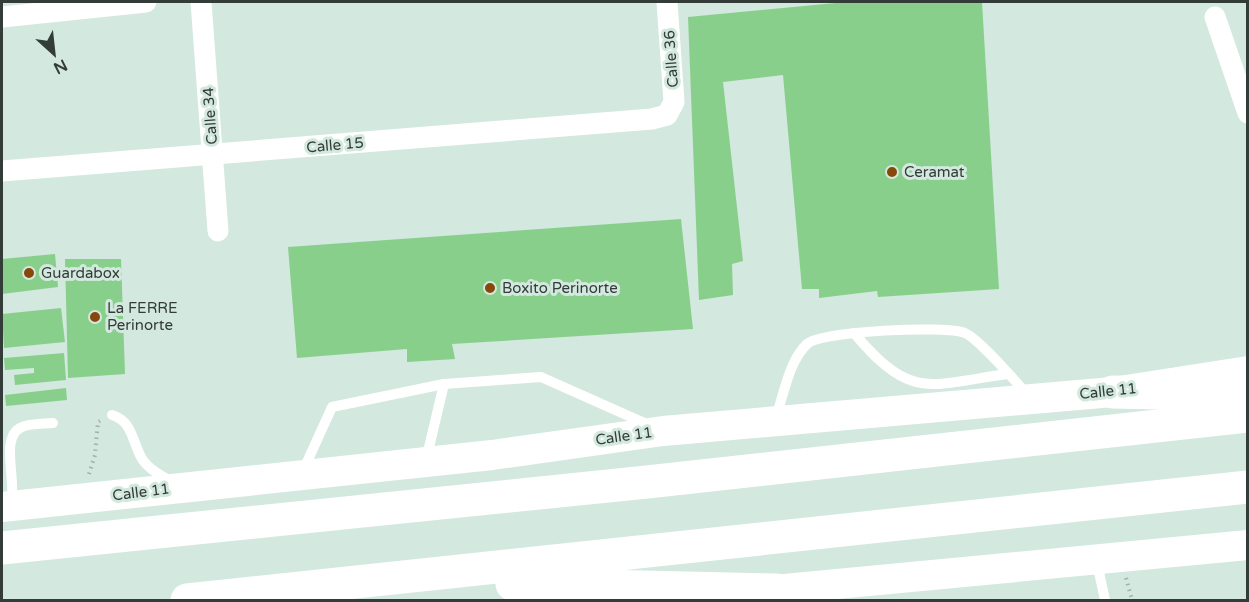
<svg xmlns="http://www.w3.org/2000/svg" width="1249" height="602" font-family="'Varela Round',sans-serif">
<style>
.building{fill:#89cf8c}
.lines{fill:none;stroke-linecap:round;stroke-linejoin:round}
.path{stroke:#a1b2aa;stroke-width:4;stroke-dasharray:1.5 4.5;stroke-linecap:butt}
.lane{stroke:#fff;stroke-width:10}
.street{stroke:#fff;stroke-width:21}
.secondary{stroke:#fff;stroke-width:30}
.highway{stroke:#fff;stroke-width:33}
.poi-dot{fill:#87480c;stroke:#d3e8de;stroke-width:2}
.labels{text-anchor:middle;stroke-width:6;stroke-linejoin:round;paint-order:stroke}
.street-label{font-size:15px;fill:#333c38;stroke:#d3e8de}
.poi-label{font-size:15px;fill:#333c38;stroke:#d3e8de;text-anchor:start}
</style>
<rect width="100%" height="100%" fill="#d3e8de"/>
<g class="building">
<polygon points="846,2 982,2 999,289 878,297 877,291 819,298 819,289 802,289 783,75 723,82 743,261 732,264 733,295 699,300 688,17"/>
<polygon points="681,219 693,329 452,344 455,359 407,362 407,349 297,358 288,247"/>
<polygon points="55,254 58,287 2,294 2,259"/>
<polygon points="65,259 121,259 125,374 68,378"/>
<polygon points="61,308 65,342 4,348 2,314"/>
<polygon points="64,353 66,380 15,385 14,375 34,373 34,368 5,370 4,358"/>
<polygon points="66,388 67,400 6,406 5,395"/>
</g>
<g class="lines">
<g class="path">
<polyline points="89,474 95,455 98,422 100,421"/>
<polyline points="1126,578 1132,600"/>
</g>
<g class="lane">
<path d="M854 333C911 401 928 385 1007 374"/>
<path d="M112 415C132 421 132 440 141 457 146 467 161 476 171 481"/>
<path d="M775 419C784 396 788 362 807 344 821 331 946 325 965 333 979 339 1014 380 1027 394"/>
<polyline points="426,460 444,384 541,377 649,425"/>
<polyline points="302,473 332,407 444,384"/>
<path d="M11 503C17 481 0 439 20 428 28 423 43 424 53 423"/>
<polyline points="1097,563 1105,600"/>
</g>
<g class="street">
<polyline points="201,2 218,231"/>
<polyline points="2,17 146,2"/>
<polyline points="1215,17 1248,113"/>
<polyline points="2,171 652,119 667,115 674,102 667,2"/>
</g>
<g class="secondary">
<polyline points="2,507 492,455 663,431 1113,392 1248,371"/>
<polyline points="753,592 1248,545"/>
</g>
<g class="highway">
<polyline points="1113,392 1248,395"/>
<polyline points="2,548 647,482 1248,416"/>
<polyline points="512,584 777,590"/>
<polyline points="187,600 1248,487"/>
</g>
</g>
<g class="poi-dot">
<circle cx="892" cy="172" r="6"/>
<circle cx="29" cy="273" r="6"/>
<circle cx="490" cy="288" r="6"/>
<circle cx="95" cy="317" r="6"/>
</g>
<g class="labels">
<g class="street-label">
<text transform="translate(671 59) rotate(-94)" y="5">Calle 36</text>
<text transform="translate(210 116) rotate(-94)" y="5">Calle 34</text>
<text transform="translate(335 145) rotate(-5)" y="5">Calle 15</text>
<text transform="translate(1108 391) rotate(-6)" y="5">Calle 11</text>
<text transform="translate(624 436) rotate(-8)" y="5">Calle 11</text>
<text transform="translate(141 492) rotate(-7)" y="5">Calle 11</text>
</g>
<g class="poi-label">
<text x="904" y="177">Ceramat</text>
<text x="41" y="278">Guardabox</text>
<text x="502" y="293">Boxito Perinorte</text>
<text x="107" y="313">La FERRE<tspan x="107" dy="17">Perinorte</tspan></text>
</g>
</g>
<rect width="1249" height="602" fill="none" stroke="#333c38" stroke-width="6"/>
<g transform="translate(54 54) rotate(153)" stroke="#d3e8de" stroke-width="4.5" paint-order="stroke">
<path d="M0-4.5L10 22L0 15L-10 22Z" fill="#333c38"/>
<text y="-9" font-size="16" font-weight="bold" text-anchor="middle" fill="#333c38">N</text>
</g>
</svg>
